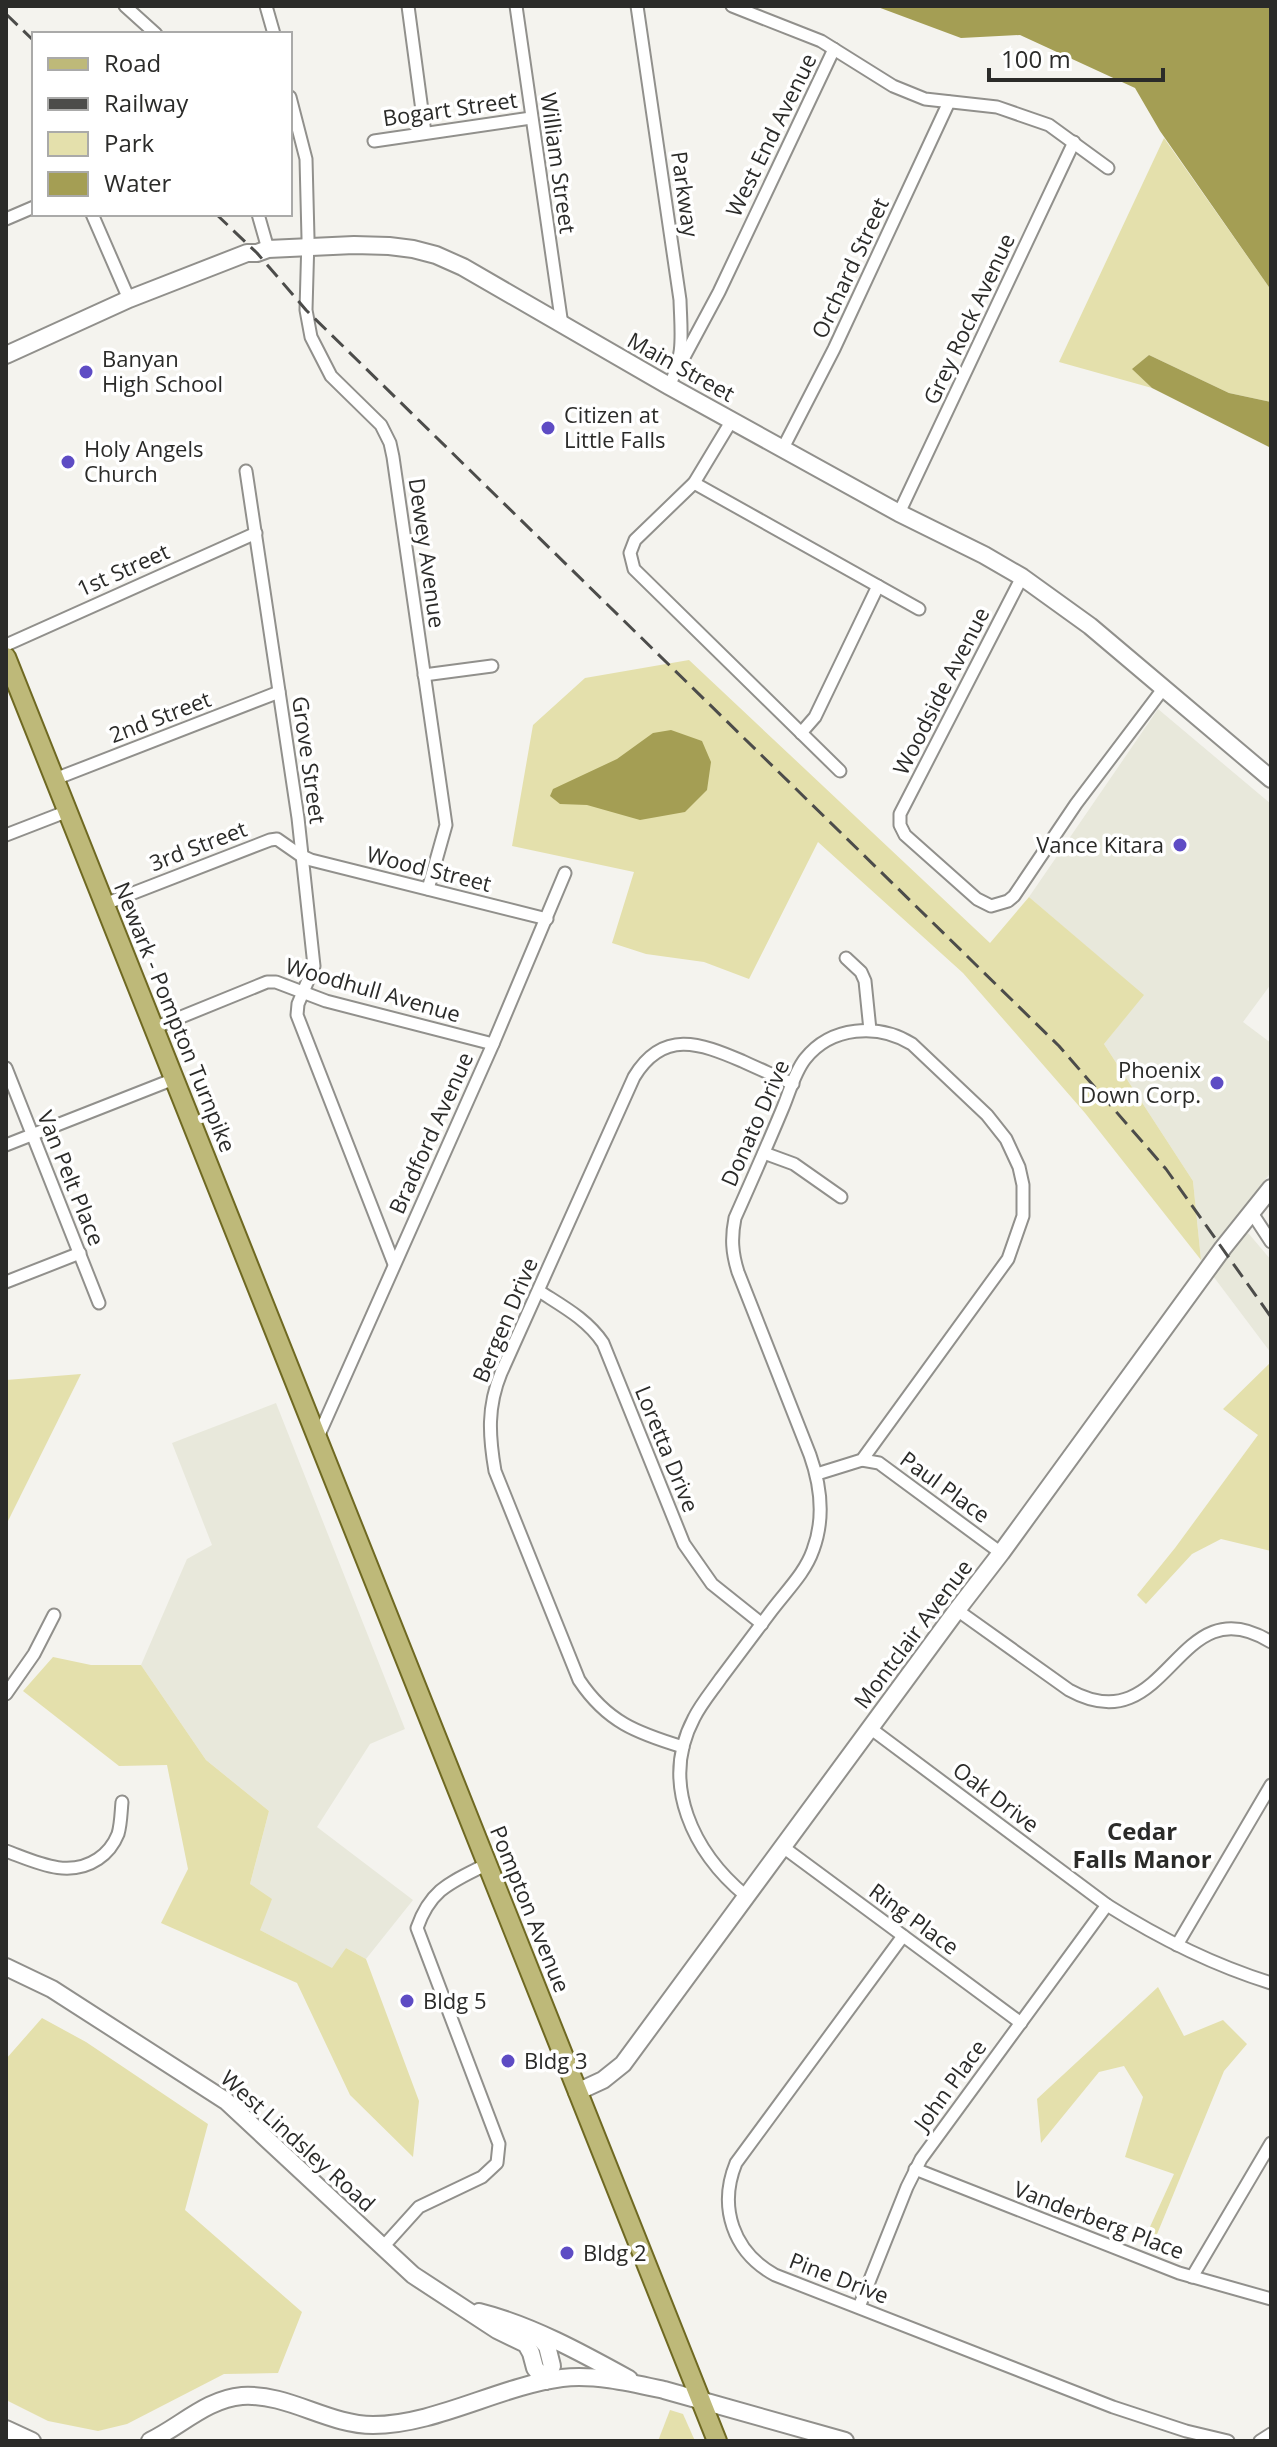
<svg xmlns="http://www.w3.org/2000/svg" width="1277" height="2447" font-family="'Open Sans',sans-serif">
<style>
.built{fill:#e8e8db}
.green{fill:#e4e0ac}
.water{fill:#a49e54}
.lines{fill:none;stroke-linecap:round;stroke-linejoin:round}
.street-casing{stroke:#91908c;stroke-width:15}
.secondary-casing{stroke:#91908c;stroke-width:20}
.primary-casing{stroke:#6f6922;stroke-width:22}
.street{stroke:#fff;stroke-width:11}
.secondary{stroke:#fff;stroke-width:16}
.primary{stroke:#beb979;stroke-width:18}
.rail{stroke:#4c4c4a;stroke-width:3;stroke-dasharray:16 8;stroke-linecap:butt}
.poi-dot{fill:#5e4cc4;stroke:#fff;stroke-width:3}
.labels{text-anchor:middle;stroke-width:7;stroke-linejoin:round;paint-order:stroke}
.street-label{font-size:22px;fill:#2b2b29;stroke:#fff}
.poi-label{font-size:22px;fill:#2b2b29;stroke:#fff;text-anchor:start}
.neighbourhood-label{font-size:24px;font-weight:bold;fill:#2b2b29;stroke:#fff}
</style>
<rect width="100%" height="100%" fill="#f4f3ee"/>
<g class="built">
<polygon points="1158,709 1271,804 1271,984 1243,1022 1271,1043 1271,1172 1231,1226 1249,1234 1271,1260 1271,1353 1201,1260 1193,1181 1104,1044 1143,995 1029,897"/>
<polygon points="276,1403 405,1729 370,1744 317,1827 413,1900 366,1959 346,1948 333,1969 260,1930 250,1884 269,1811 206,1760 141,1665 187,1559 212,1545 172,1443"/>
</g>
<g class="green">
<polygon points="1164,138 1271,290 1271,402 1229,393 1149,355 1133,369 1152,388 1059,362"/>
<polygon points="689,660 990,943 1029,897 1144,995 1104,1044 1193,1181 1201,1260 1085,1113 963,973 818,842 749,979 704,962 646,954 612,943 634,872 512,846 533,725 585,678"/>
<polygon points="1271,1362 1271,1551 1221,1539 1192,1554 1146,1604 1137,1595 1175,1548 1258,1435 1223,1409"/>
<polygon points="81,1374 6,1525 6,1380"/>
<polygon points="53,1657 91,1665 141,1665 206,1760 269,1811 250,1884 272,1899 260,1930 332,1968 346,1948 366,1959 419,2101 413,2157 350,2095 297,1983 161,1923 188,1869 167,1765 119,1766 23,1691"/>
<polygon points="1158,1987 1184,2036 1223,2020 1247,2044 1224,2071 1153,2244 1144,2240 1174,2174 1125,2157 1143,2097 1124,2066 1099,2072 1041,2143 1037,2099"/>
<polygon points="42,2018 86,2042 208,2124 185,2210 302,2312 278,2373 224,2374 127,2424 98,2431 48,2421 6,2400 6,2059"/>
<polygon points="670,2410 683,2414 695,2441 658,2441"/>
</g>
<g class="water">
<polygon points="875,6 1271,6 1271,290 1160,131 1135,88 1020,35 961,38"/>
<polygon points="1149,355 1229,393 1271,402 1271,448 1152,388 1132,369"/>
<polygon points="671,730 702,741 711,762 707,790 685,812 640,820 587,805 560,804 550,796 553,789 617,759 653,733"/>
</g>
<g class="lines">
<g class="street-casing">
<g id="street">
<polyline points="125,6 156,34"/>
<polyline points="266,6 274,34"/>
<polyline points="408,6 425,133"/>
<polyline points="516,6 562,325"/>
<path d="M637 6 680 300C681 334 685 355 669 386"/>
<polyline points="732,6 821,41 893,86 925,99 997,107 1049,125 1108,168"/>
<polyline points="290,97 306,159 308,238 306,310 311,337 331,376 381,425 390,443 393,457 446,825 428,889"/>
<polyline points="374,141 531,118"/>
<polyline points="92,214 129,299"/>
<polyline points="258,214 268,249"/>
<polyline points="6,219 34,207"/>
<polyline points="682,361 719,292 834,49"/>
<polyline points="732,420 694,483 635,540 630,553 634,569 840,771"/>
<polyline points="783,448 834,349 949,102"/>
<polyline points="246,471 298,818 314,966 298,1004 297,1015 394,1264"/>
<polyline points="694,483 919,609"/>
<polyline points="899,513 1074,142"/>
<polyline points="1022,577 900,814 900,825 905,835 977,899 991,906 1008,901 1014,896 1076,804 1163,689"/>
<polyline points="6,645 256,533"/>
<polyline points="424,675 492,666"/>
<polyline points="801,733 815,717 878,586"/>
<polyline points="55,779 279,692"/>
<polyline points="6,835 68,811"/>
<polyline points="105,904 270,840 277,839 300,855 311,860 547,919"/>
<polyline points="846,958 861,972 865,981 870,1030"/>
<polyline points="154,1028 267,982 276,982 326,1001 493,1044"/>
<polyline points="6,1068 99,1303"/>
<polyline points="6,1145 174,1079"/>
<polyline points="764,1153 794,1164 841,1197"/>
<polyline points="1252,1213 1271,1242"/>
<polyline points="6,1282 80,1253"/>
<path d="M539 1291C562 1306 587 1319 603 1343L684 1544 712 1584 762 1624"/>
<polyline points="318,1437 493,1044 565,873"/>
<polyline points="862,1460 879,1463 1001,1553"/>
<path d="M957 1610 1069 1690C1170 1746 1175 1582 1271 1642"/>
<polyline points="6,1694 34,1654 54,1615"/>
<path d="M870 1728 1107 1905C1159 1938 1213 1965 1271 1983"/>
<path d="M683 1747C637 1733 607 1722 579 1680L495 1471C489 1436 487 1407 501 1373L634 1077C663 1029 700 1043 742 1061 759 1069 776 1076 793 1084"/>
<polyline points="783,1847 1021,2023"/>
<path d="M6 1851C36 1862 68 1879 98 1859 107 1853 114 1844 118 1834 121 1824 121 1812 122 1802"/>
<path d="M746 1896C694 1853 659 1784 694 1718 701 1704 712 1691 721 1678 738 1655 755 1633 772 1610 787 1590 805 1573 813 1550 825 1518 821 1486 810 1455L738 1272C732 1253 731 1238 735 1218 751 1182 767 1146 782 1110 789 1094 794 1073 805 1059 831 1026 878 1023 912 1044L987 1115 1006 1139 1019 1167 1023 1185V1216L1008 1259 862 1460 817 1474"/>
<path d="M903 1936 736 2163C718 2207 733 2252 775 2275L1113 2407 1186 2431 1228 2441"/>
<polyline points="1177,1945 1271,1785"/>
<polyline points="915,2169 1179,2273 1271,2299"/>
<path d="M382 2248 419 2207 482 2177 497 2163 499 2144 417 1928C431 1888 452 1882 487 1864"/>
<polyline points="1192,2277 1271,2143"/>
<polyline points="859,2307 907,2187 921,2159 1107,1905"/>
<polyline points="1260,2441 1271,2434"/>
</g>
</g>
<g class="secondary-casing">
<g id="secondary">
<polyline points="6,355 129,299 247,253 257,253 268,249 354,245 389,246 413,249 436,255 463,267 669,386 899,513 984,555 1022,577 1090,626 1271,779"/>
<polyline points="6,1967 52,1989 226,2101 413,2275 497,2330 526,2344 531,2353 535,2368 545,2381"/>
<polyline points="577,2092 603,2080 623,2064 957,1610 1001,1553 1223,1248 1271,1188"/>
<path d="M479 2312C531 2325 582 2353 629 2379"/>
<polyline points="536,2334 547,2346 552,2366 545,2381"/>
<polyline points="6,2429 32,2441"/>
<path d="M150 2441C181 2426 207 2399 242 2396 288 2393 328 2425 373 2425 435 2425 500 2386 562 2378 595 2374 632 2383 664 2390L845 2441"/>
</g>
</g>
<g class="primary-casing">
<polyline id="primary" points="6,657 717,2441"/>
</g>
<use href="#street" class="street"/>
<use href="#secondary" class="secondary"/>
<use href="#primary" class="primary"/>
<g class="rail">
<polyline points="6,14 34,41"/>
<polyline points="216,214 257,253 306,310 1059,1046 1166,1169 1271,1317"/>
</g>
</g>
<g class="poi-dot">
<circle cx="86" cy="372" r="8"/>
<circle cx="548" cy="428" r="8"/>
<circle cx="68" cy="462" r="8"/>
<circle cx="1180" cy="845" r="8"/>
<circle cx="1217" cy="1083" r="8"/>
<circle cx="407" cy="2001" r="8"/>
<circle cx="508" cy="2061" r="8"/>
<circle cx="567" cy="2253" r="8"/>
</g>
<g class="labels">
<g class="street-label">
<text transform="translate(450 109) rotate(-8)" y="8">Bogart Street</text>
<text transform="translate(771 135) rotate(-64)" y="8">West End Avenue</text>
<text transform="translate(558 163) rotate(82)" y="8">William Street</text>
<text transform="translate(685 194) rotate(82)" y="8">Parkway</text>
<text transform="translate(850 268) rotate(-65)" y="8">Orchard Street</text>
<text transform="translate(969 319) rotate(-65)" y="8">Grey Rock Avenue</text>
<text transform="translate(681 367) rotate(29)" y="8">Main Street</text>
<text transform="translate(427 553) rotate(82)" y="8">Dewey Avenue</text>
<text transform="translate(123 570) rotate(-24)" y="8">1st Street</text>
<text transform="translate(941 691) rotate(-63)" y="8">Woodside Avenue</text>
<text transform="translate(160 717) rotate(-21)" y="8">2nd Street</text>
<text transform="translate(309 760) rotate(82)" y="8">Grove Street</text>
<text transform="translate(198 846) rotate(-21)" y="8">3rd Street</text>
<text transform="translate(429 869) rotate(14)" y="8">Wood Street</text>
<text transform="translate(373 990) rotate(16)" y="8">Woodhull Avenue</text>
<text transform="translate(175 1017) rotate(68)" y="8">Newark - Pompton Turnpike</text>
<text transform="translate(755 1123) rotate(-66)" y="8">Donato Drive</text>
<text transform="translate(431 1133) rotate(-66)" y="8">Bradford Avenue</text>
<text transform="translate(71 1178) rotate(68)" y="8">Van Pelt Place</text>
<text transform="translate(505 1320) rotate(-67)" y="8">Bergen Drive</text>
<text transform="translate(667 1449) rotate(68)" y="8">Loretta Drive</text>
<text transform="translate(945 1487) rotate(36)" y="8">Paul Place</text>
<text transform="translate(913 1634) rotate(-53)" y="8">Montclair Avenue</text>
<text transform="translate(996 1797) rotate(37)" y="8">Oak Drive</text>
<text transform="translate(530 1909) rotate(68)" y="8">Pompton Avenue</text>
<text transform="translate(914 1919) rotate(36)" y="8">Ring Place</text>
<text transform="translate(950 2085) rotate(-54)" y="8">John Place</text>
<text transform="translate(298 2141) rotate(42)" y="8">West Lindsley Road</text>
<text transform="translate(1099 2220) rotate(21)" y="8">Vanderberg Place</text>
<text transform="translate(839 2278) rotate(21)" y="8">Pine Drive</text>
</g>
<g class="poi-label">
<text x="102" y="367">Banyan<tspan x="102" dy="25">High School</tspan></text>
<text x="564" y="423">Citizen at<tspan x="564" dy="25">Little Falls</tspan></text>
<text x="84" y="457">Holy Angels<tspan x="84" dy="25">Church</tspan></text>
<text x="1164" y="853" text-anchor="end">Vance Kitara</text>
<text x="1201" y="1078" text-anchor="end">Phoenix<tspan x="1201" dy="25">Down Corp.</tspan></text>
<text x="423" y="2009">Bldg 5</text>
<text x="524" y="2069">Bldg 3</text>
<text x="583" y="2261">Bldg 2</text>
</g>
<g class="neighbourhood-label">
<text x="1142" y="1840">Cedar<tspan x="1142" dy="28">Falls Manor</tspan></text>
</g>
</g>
<rect width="1277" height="2447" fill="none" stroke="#2b2b29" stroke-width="16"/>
<rect x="32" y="32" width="260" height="184" fill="#ffffff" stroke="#aaaaa9" stroke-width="2"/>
<rect x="48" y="58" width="40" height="12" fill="#beb979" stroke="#aaaaa9" stroke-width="2"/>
<text x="104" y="72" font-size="24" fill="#2b2b29">Road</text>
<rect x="48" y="98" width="40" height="12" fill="#4c4c4a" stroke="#aaaaa9" stroke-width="2"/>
<text x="104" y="112" font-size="24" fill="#2b2b29">Railway</text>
<rect x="48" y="132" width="40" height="24" fill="#e4e0ac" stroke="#aaaaa9" stroke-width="2"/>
<text x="104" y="152" font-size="24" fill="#2b2b29">Park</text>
<rect x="48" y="172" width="40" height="24" fill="#a49e54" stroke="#aaaaa9" stroke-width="2"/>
<text x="104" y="192" font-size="24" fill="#2b2b29">Water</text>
<path d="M989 68v12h174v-12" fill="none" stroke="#2b2b29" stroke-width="4"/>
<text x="1001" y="68" font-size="24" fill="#2b2b29" stroke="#ffffff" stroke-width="6" paint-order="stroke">100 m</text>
</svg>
